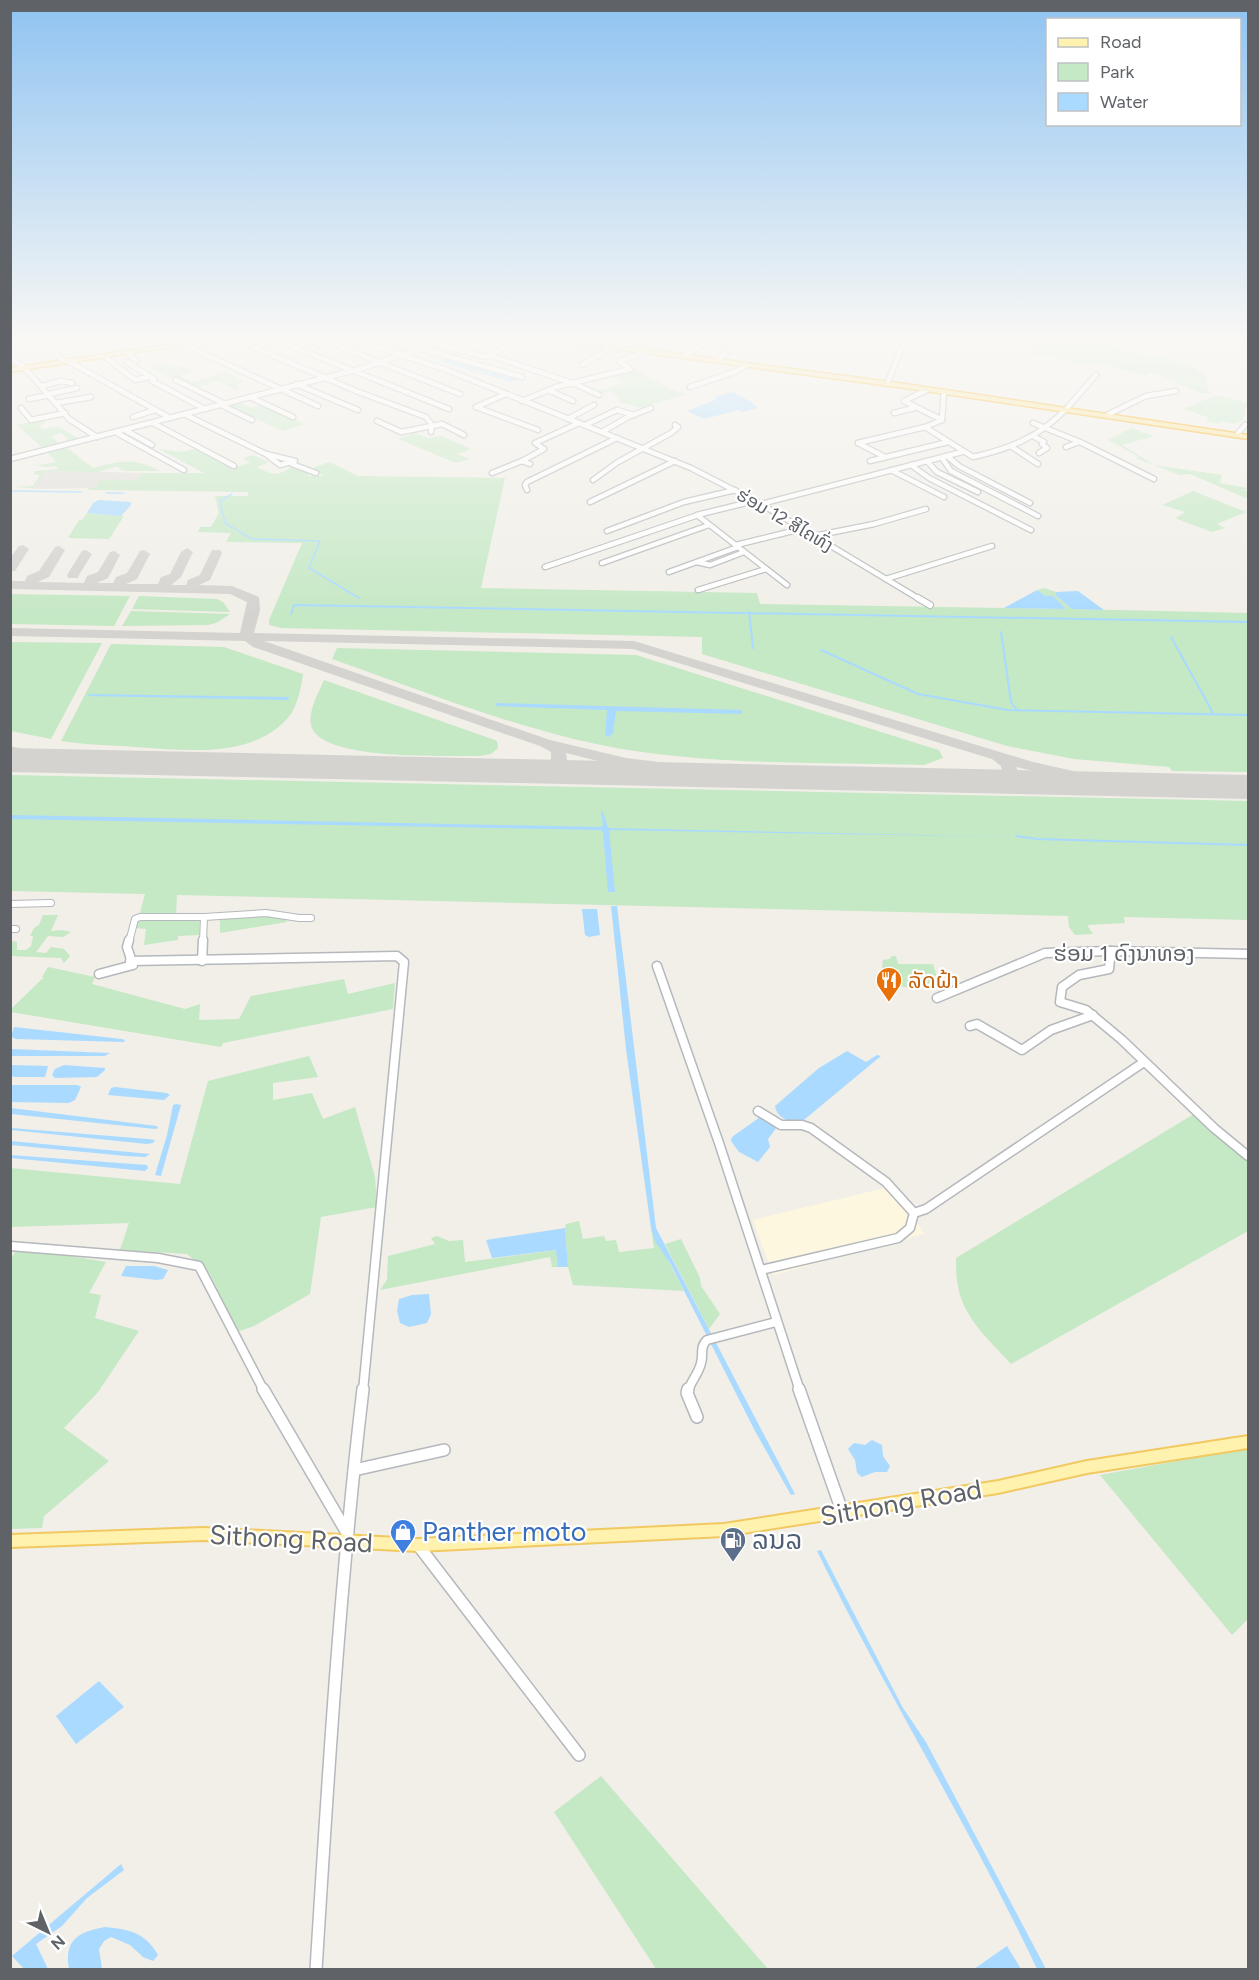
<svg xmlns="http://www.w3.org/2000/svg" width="1259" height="1980" font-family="Figtree,'Noto Sans Lao',sans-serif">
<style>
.commercial{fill:#fef7e0}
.industrial{fill:#e0deda}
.green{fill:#c5e8c5}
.water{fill:#aadaff}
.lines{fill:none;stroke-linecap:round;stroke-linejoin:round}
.stream-far1{stroke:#aadaff;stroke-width:1.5}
.stream{stroke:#aadaff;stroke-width:2}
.taxiway{fill:#d4d3d0;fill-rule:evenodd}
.runway{fill:#d4d3d0;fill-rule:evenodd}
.minor-far3-casing{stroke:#b5b8bc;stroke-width:7}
.minor-far2-casing{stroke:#b5b8bc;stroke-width:8}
.minor-far1-casing{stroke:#b5b8bc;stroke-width:11}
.minor-casing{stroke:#b5b8bc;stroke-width:14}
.major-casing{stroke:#f2c960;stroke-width:4}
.highway-casing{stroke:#f9ab00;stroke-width:3}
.minor-far3{stroke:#fff;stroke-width:4.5}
.minor-far2{stroke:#fff;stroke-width:6}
.minor-far1{stroke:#fff;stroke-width:8}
.minor{stroke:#fff;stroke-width:11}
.major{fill:#fff2af;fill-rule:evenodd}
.highway{fill:#fde293;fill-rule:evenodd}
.labels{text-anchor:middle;stroke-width:4.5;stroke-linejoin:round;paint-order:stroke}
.far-street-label{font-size:18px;fill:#5f6368;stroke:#fff}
.street-label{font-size:22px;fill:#5f6368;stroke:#fff}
.food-label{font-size:22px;fill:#c56008;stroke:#fff;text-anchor:start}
.near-street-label{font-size:27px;fill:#5f6368;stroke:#fff}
.near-shop-label{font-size:27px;fill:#366cbe;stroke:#fff;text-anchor:start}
.near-service-label{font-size:27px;fill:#4e5e75;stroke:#fff;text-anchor:start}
</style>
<rect width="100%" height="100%" fill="#f1efe8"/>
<g class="commercial">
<polygon points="408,339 555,339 543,348 527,345 503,357 507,359 497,364 480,360 473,363 402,342"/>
<polygon points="893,1186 924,1234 773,1275 753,1220"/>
</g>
<polygon class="industrial" points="46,471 109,472 143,473 138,480 101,480 95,488 32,489"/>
<g class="green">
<path d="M1088 339C1098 340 1108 347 1119 349 1147 357 1185 355 1207 377L1208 391 1212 393H1200L1159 375 1152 373 1145 376 1105 365H1079L1045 354 1042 356 1027 355 1041 343Z"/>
<polygon points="164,363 173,368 183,365 194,371 179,375 193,382 226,371 245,382 236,385 241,388 236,390 217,381 193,389 148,367"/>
<path d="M635 369C652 378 667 390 686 394L641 408 619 402 618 396 611 391 602 394 596 391 627 382 612 377Z"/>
<polygon points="1217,395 1247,403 1243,420 1235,424 1221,421 1219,424 1206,421 1208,417 1183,409"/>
<polygon points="237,402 251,408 262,404 304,424 283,431 225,405"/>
<polygon points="43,419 46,422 39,426 43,429 58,426 82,441 70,441 61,433 51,436 62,445 44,449 17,425"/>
<polygon points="1131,428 1154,436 1122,445 1154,465 1222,475 1220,483 1248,488 1244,490 1248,492 1248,499 1190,474 1180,475 1136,458 1139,457 1108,440"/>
<polygon points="414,433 428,438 442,436 471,449 457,454 470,459 456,463 398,439"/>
<path d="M66 447 93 468C123 461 132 457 160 471H127L121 470 118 466 98 472 46 471 33 488 15 487 33 486 40 475 33 474 35 471 59 469 56 466 46 467 28 464 39 465 56 462 47 452Z"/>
<path d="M159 449 182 452 195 449 235 467 250 463 243 458 253 455 269 462 257 467C273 476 278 476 293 466L311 473 307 476H324L305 467 313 468 329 462 358 476 505 478 481 588 757 593 760 604 1066 609 1037 590 1044 588 1056 592 1055 595 1072 609 1248 613V772L1172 771 1169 767 1074 759 1007 746 702 654V637L281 628 269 625V620L302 543 226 542 231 533 198 532 200 527H211L219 513 215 496H247L249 492 90 490 87 488H95L100 480H138L143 473H204Z"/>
<polygon points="1193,491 1246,512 1217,524 1225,528 1212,532 1177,519 1176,518 1185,512 1162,505"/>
<polygon points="87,513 124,516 109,539 68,538 79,520 82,520"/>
<polygon points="11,594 130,596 114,626 11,624"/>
<polygon points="139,596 217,599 223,602 230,612 132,609"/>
<polygon points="131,611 230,614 216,623 208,625 122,626"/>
<polygon points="10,642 102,643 51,739 11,731"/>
<path d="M111 644 224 647 303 674C301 689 297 710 285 721 248 759 183 750 135 747 110 745 85 745 61 741Z"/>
<path d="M337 648 636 655 932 748 939 750 943 758 924 765C820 762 699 766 596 744 506 725 418 689 332 659Z"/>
<path d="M324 680 492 739 497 741 498 748 491 754 479 756C449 755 319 762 311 725 308 711 319 692 324 680Z"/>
<polygon points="11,775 1248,801 1248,920 1124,917 1125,923 1087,925 1093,934 1075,935 1069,927 1068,916 177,895 176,915 139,916 145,894 11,891"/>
<polygon points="43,915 58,915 51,931 62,930 71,932 63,937 48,936 36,952 46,953 51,947 64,949 70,956 64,963 61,958 11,956 11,941 17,942 17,950 26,950 31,946 33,936 30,936 34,928 39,925"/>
<polygon points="256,915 286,917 287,922 220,933 220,917"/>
<polygon points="200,918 199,935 178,936 178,940 144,945 146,929 136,928 138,920 142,919"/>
<path d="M892 956H896L898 964H933L937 977C933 980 929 985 925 986 914 991 889 985 881 978L883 960 890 959Z"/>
<polygon points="48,967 95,977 92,984 185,1009 200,1004 199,1020 239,1019 251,996 344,979 348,994 395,983 393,1009 223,1043 221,1047 11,1012 11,1009 44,977 42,977"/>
<polygon points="309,1056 318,1077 273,1083 273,1100 312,1093 323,1119 355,1107 375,1177 377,1207 321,1217 310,1294 254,1326 237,1332 210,1274 187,1254 120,1250 129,1223 11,1227 10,1168 180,1184 208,1081"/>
<path d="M1194 1114 1248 1160V1231L1011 1364C991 1342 963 1318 958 1286 956 1277 956 1267 956 1258Z"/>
<polygon points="579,1221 583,1239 604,1236 606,1241 616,1240 619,1252 654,1248 651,1228 684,1291 573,1285 568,1267 565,1228 566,1224"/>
<polygon points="437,1236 449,1241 463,1240 465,1262 557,1250 558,1267 552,1267 550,1257 380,1290 387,1280 388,1256 435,1244 431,1238"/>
<polygon points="681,1239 700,1278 701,1286 720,1314 709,1329 665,1244"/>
<polygon points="18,1247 106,1262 89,1293 101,1295 95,1318 139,1331 98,1392 64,1428 109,1461 44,1516 42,1528 11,1529 11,1259"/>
<polygon points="1248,1448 1248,1619 1232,1635 1100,1475"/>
<polygon points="601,1776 768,1969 656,1969 554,1812"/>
</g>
<g class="water">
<polygon points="446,357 518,378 511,382 438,361"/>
<polygon points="733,392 751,402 758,408 742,412 739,410 704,419 687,411 715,400 717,396"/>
<polygon points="99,500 131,502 131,505 121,516 87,513 93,503"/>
<polygon points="1037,590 1046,596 1053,596 1066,609 1004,608"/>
<polygon points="1078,591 1104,610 1072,609 1055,595 1056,592"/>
<polygon points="89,694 289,697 288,700 88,696"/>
<polygon points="495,703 742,710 742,714 616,711 613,733 609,737 605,736 607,710 496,706"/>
<polygon points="601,811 603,812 608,828 1016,837 609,830 615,892 608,892 603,833 601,830 10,819 11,815 601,827 603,825"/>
<polygon points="611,906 617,906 656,1228 795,1494 791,1495 755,1431 671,1265 655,1241 651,1228 626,1049"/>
<polygon points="582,909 597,909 600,935 589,937 585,935"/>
<polygon points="14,1027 122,1039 125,1040 124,1042 16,1039 11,1037"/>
<polygon points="11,1049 110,1053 105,1056 11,1056"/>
<path d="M847 1051 866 1062 877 1055 881 1056 799 1124C788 1121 777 1118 775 1106L819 1068Z"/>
<polygon points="11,1065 48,1066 45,1077 15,1077 11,1076"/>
<polygon points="64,1065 105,1068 105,1070 97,1077 55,1078 52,1075 55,1069"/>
<polygon points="11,1085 77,1085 81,1087 75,1100 69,1103 11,1102"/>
<polygon points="115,1087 167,1093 170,1095 164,1100 108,1095 111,1088"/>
<polygon points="176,1104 181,1105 161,1176 155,1175 167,1135 173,1105"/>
<polygon points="11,1108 157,1126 158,1128 155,1129 11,1114"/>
<polygon points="760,1117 777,1127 768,1139 770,1147 758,1162 739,1152 731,1141 732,1137"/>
<polygon points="11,1128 148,1139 155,1140 153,1143 147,1144 11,1130"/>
<polygon points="11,1141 150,1154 145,1157 126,1156 11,1145"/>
<polygon points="10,1155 147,1165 148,1168 145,1171 11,1158"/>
<polygon points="565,1228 568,1267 558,1267 556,1250 492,1258 486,1240"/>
<polygon points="126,1266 154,1266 168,1270 163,1279 157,1280 121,1276"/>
<polygon points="429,1294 431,1314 427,1323 409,1327 400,1323 397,1311 399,1299 412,1295"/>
<polygon points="872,1440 882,1445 883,1456 890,1466 887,1472 875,1472 862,1477 857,1473 855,1460 848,1449 854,1443 865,1445"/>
<path d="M821 1550 903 1708 926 1742 1046 1969H1037C970 1827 886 1693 817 1551Z"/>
<polygon points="99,1681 124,1707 76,1744 56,1716"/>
<polygon points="121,1864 124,1870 87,1898 62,1926 36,1944 48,1969 24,1969 12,1956"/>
<path d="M105 1927C129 1929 146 1933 158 1955L153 1961 143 1957 130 1945 111 1937 104 1941 99 1949 102 1969H69C64 1940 78 1932 105 1927Z"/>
<polygon points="1007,1946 1021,1969 974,1969"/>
</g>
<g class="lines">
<g class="stream-far1">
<polyline points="10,491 81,492"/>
<polyline points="106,493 124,493"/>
<polyline points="232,494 220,501 225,523 252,539 320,541 309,568 359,598"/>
</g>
<g class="stream">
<polyline points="749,612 753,648"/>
<polyline points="291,614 294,605 1248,622"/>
<polyline points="1001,632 1011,702 1017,710"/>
<polyline points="1171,637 1213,713"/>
<polyline points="821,650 918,694 1008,710 1248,715"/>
<polyline points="1016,836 1037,839 1248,845"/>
</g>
<g class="taxiway">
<polygon points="23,545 29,549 15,571 10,572 10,558 19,546"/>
<polygon points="59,546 65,550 49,577 38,582 84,583 87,576 98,572 110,552 114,551 120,555 108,578 97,583 113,583 116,577 127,573 140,551 144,550 150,554 137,579 126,584 158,584 161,577 170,574 181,552 187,548 193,552 181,577 171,585 186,585 188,580 200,575 212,550 220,550 222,553 210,580 199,585 232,586 259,597 260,610 254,633 634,641 1033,762 1118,781 1121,784 1113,789 1016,767 1018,771 1007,782 982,784 979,781 982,778 997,775 1002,770 1001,766 992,759 633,649 264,641 550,740 626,758 732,771 740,776 732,781 626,768 566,753 567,760 554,771 530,776 522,771 525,768 544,764 551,759 551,752 540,746 253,647 245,641 10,636 10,628 240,633 247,602 230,594 10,589 10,581 25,581 27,576 39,571 55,547"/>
<polygon points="86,550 92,554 79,575 78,578 68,578 67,575 82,551"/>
<polygon points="10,746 60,758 63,761 55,766 10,755"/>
</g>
<polygon class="runway" points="10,748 1248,775 1248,799 10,772"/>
<g class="minor-far3-casing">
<g id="minor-far3">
<polyline points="26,339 45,343 63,360"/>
<polyline points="179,339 200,352 318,406"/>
<polyline points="240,339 246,344 356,391 426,417 432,425 431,432"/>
<polyline points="274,339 449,409"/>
<polyline points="306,339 319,345 335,345 460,394"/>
<polyline points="352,339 447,370 691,468 761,504 921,600"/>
<polyline points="388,339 419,349"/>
<polyline points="407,339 431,346"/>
<polyline points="1031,339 1037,341"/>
<polyline points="120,341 134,339"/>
<polyline points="435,344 485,357 522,339"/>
<polyline points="616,346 627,339"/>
<polyline points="422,349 522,377"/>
<polyline points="127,352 136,361"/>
<polyline points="687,354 713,339"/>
<polyline points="489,355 575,384 599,395"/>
<polyline points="104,356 135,380 149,377"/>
<polyline points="10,359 23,366"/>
<polyline points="719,359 741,340 751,340"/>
<polyline points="68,361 170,418"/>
<polyline points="619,361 650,351"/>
<polyline points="127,362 154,379 152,381 205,409"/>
<polyline points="582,365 614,346"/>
<polyline points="25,368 69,419 97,437"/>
<polyline points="176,380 225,404"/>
<polyline points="296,384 358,410"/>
<polyline points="887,384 902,347 918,339"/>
<polyline points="42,386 61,381 72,383"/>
<polyline points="690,387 737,371 747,365"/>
<polyline points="548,390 573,401"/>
<path d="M927 390 904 401 942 420 925 427 973 457C1009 449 1039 437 1065 410"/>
<polyline points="49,394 77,388"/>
<polyline points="250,397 293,417"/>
<polyline points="29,399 50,395"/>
<polyline points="522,401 556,387 630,369 619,361"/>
<polyline points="56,403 91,397"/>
<polyline points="221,405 252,420"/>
<polyline points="476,407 538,430"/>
<polyline points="476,407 506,394"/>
<polyline points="21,408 31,420 65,413"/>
<polyline points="1067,408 1096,375"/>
<polyline points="894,413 914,408"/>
<polyline points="1109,414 1146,396 1176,391"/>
<polyline points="186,415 266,454"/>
<polyline points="133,417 155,410"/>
<polyline points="568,419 594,405"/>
<polyline points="942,420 944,392"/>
<polyline points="377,421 401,432 442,424 464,435"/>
<polyline points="153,423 234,466"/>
<polyline points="1033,423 1080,442 1154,479"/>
<polyline points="585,425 617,410 634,415"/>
<polyline points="125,430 152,445"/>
<polyline points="602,432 628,417 651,408"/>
<polyline points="117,433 184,470"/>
<polyline points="1238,433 1245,425"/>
<polyline points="1033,436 1044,442 1042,444 1047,448 1039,453"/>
<polyline points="858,443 925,427"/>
<polyline points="858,443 885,457"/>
<polyline points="1012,447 1038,464"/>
<polyline points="1066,447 1079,442"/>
<polygon points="266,454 295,461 280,465"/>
<polyline points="947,456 959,466 1030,503"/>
<polyline points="942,458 951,471 1038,516"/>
<polyline points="10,459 363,368 447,339"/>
<polyline points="870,461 948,442"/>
<polyline points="927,461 937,472 978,492"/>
<polyline points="292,464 316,473"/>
<polyline points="530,464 522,461 544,449 535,443 579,423"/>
<polyline points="911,465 929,478 1031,530"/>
<polyline points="891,470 944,497"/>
<polyline points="492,473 522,461"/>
<polyline points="593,480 618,462 671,433 678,427 675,425"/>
<polyline points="527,490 525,485 527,482 617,438"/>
<polyline points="590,502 675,461"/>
<polyline points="761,504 962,452"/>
<polyline points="697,515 787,585"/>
<polyline points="607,531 684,502 735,490"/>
<polyline points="814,536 874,524 926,509"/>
<polyline points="736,545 801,529"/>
<polyline points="697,562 710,565 744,552"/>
<polyline points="602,563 709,525"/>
<polyline points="545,567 701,514 754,501"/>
<polyline points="669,572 738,547"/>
<polyline points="886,579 992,546"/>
<polyline points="698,590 766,569"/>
</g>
</g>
<g class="minor-far2-casing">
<g id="minor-far2">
<polyline points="918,598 930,605"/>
<polyline points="10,904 51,903"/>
<polyline points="204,917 266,913 299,918 311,918"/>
<polyline points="10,929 16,929"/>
<polyline points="129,942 135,919 140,917 204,917 203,942"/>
</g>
</g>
<g class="minor-far1-casing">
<g id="minor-far1">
<polyline points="1111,951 1109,969 1079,975 1062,987 1060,1002 1086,1010 1121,1039 1214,1128 1248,1156"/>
<polyline points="130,961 397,956 404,962 363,1391"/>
<polyline points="202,961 203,940"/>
<polyline points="657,966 719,1143 800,1391"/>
<polyline points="99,974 133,965 127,947 129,940"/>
<polyline points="937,998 1045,953 1111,951 1248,954"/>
<polyline points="970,1026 977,1024 1022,1050 1051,1030 1093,1015"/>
<polyline points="758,1111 781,1125 802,1125 811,1128 886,1182 914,1213 926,1209 1144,1062"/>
<polyline points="10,1246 158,1258 199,1266 264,1391"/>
<polyline points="761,1270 898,1238 910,1228 914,1213"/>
<path d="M688 1391C691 1381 699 1373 701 1363 704 1354 699 1348 707 1340L776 1322"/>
</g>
</g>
<g class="minor-casing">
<g id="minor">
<polyline points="263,1389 346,1531"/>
<polyline points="688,1389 687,1393 697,1417"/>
<polyline points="799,1389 842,1511"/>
<polyline points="354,1470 444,1450"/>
<polyline points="418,1545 579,1755"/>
<path d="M316 1970C328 1776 340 1582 363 1389"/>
</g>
</g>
<g class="major-casing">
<polygon id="major" points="1248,1436 1248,1448 1087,1473 998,1493 724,1536 418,1551 203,1540 10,1547 10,1535 203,1528 418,1539 724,1524 998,1481 1087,1461"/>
</g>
<g class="highway-casing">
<g id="highway">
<polygon points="208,339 222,339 10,372 10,368"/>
<polygon points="553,339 568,339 905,384 1248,435 1248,439 905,388 556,341"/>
</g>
</g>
<use href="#minor-far3" class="minor-far3"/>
<use href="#minor-far2" class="minor-far2"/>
<use href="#minor-far1" class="minor-far1"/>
<use href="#minor" class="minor"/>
<use href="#major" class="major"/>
<use href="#highway" class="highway"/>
</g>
<linearGradient id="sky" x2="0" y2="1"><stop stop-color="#8fc3f1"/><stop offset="0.55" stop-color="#f9f8f5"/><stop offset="1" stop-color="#f9f8f5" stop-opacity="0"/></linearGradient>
<rect width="1259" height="616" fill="url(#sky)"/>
<defs>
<g id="restaurant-pin" transform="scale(1.35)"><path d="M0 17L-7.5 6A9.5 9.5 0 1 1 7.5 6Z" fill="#e8710a" stroke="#fff"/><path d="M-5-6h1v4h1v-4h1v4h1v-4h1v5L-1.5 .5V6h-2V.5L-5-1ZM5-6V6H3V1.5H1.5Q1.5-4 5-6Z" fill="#fff"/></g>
<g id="shop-pin" transform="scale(1.35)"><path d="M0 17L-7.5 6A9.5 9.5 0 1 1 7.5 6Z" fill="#3f7fe0" stroke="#fff"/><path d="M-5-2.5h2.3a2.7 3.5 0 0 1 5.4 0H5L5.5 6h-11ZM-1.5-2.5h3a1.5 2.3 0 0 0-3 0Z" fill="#fff"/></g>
<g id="fuel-pin" transform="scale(1.35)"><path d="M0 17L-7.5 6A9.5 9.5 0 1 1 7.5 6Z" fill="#5c6f8a" stroke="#fff"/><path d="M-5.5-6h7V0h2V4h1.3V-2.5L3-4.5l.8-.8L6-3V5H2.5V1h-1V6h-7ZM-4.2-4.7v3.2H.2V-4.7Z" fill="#fff"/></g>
</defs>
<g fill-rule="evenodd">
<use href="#restaurant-pin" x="889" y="980"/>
<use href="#shop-pin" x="403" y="1532"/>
<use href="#fuel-pin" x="733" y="1540"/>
</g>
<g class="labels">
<g class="far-street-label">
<text transform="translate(785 520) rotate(30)" y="6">ຮ່ອມ 12 ສີໄຄທົ່ງ</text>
</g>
<g class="street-label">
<text x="1124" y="961">ຮ່ອມ 1 ດົງນາທອງ</text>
</g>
<g class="food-label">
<text x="908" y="988">ລັດຝ້າ</text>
</g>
<g class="near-street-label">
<text transform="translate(901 1503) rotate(-10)" y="9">Sithong Road</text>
<text transform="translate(291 1539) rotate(3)" y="9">Sithong Road</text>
</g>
<g class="near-shop-label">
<text x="422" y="1541">Panther moto</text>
</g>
<g class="near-service-label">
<text x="752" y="1549">ລນລ</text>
</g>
</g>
<rect width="1259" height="1980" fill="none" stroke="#5f6368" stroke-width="24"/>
<rect x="1046" y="18" width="195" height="108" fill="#ffffff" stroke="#bfc1c3" stroke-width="1.5"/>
<rect x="1058" y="38" width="30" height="9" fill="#fff2af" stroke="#bfc1c3" stroke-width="1.5"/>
<text x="1100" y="48" font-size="18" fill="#5f6368">Road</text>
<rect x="1058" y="63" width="30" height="18" fill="#c5e8c5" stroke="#bfc1c3" stroke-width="1.5"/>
<text x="1100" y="78" font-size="18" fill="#5f6368">Park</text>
<rect x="1058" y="93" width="30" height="18" fill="#aadaff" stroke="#bfc1c3" stroke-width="1.5"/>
<text x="1100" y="108" font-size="18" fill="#5f6368">Water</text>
<g transform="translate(48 1932) rotate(137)" stroke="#ffffff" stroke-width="4.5" paint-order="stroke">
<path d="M0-4.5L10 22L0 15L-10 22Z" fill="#5f6368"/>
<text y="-9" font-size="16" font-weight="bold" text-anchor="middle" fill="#5f6368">N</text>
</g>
</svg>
